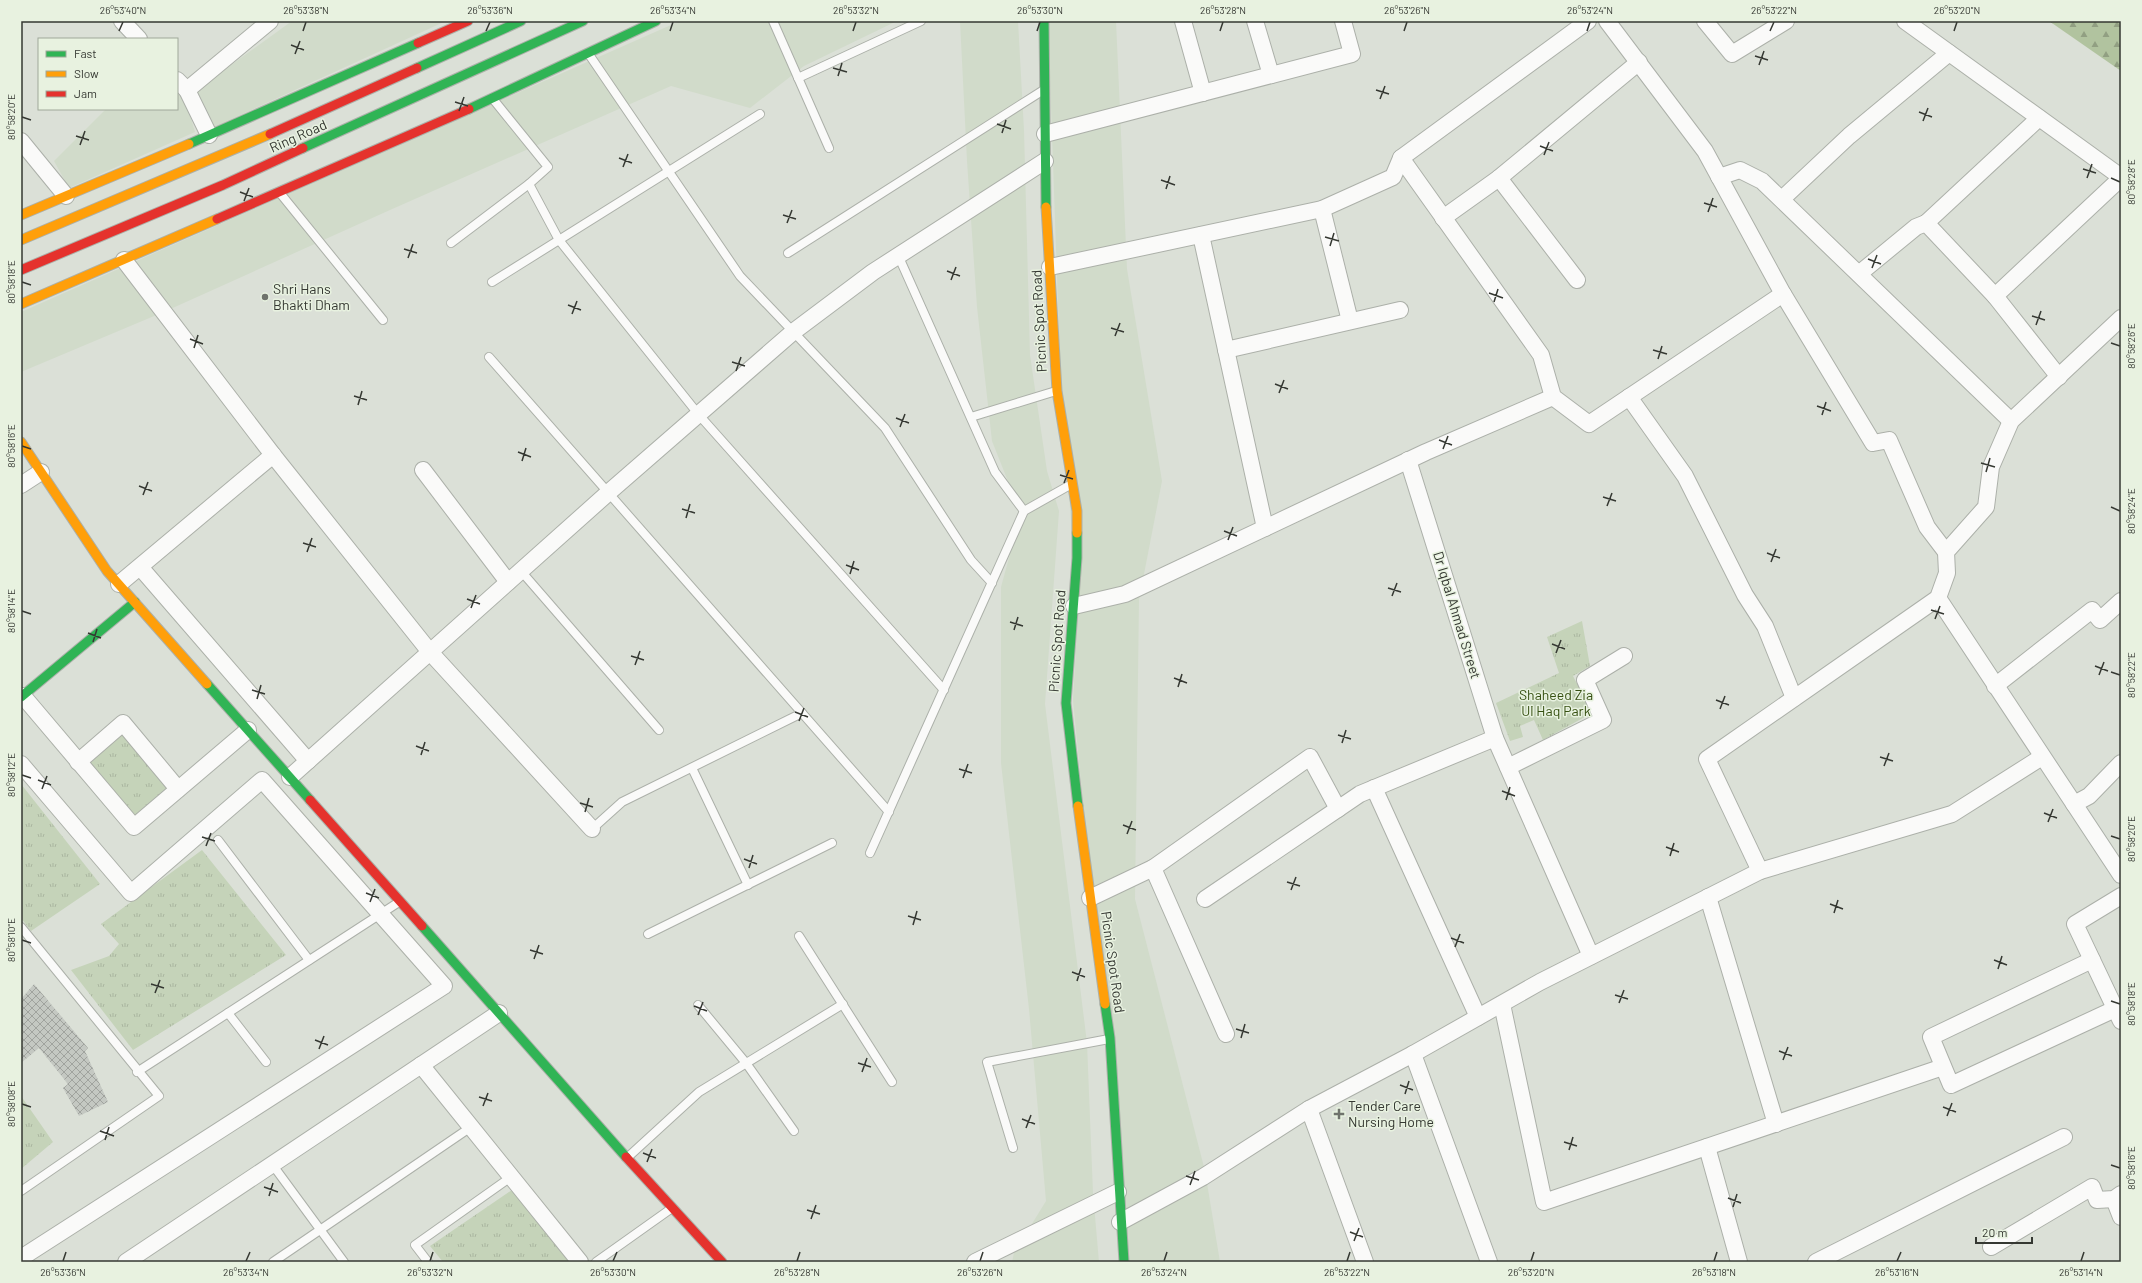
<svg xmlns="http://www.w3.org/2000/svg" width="2142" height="1283" font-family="Barlow,sans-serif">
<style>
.built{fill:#d1dbca}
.grass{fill:url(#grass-tufts)}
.forest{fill:url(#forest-firs)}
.building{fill:url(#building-cross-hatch)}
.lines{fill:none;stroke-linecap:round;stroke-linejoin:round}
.lane-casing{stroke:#acb0a9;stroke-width:10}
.street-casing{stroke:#acb0a9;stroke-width:18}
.fast-casing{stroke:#acb0a9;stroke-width:11}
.slow-casing{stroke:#acb0a9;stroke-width:11}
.jam-casing{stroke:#acb0a9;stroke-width:11}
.lane{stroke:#fafaf9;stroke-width:8}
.street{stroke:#fafaf9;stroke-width:16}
.fast{stroke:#30b455;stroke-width:9}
.slow{stroke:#ff9f0a;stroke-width:9}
.jam{stroke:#e5322d;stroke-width:9}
.ticks{fill:none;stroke:#353832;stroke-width:1.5}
.poi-dot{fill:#6f736c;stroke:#e8f2e0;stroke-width:1.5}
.labels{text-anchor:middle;stroke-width:3;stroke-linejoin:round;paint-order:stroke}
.street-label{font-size:14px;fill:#353832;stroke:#e8f2e0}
.poi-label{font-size:14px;fill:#353832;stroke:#e8f2e0;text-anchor:start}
.park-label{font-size:14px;fill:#354f10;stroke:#e8f2e0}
.neatline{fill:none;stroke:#353832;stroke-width:1.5}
.ticks-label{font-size:10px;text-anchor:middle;fill:#353832}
</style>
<defs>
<pattern id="grass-tufts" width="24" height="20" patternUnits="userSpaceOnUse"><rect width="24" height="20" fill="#c5d3b9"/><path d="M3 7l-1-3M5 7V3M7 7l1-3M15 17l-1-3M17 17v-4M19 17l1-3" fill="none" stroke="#aab6a0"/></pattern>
<pattern id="forest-firs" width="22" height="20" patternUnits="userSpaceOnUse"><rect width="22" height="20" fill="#b1c39f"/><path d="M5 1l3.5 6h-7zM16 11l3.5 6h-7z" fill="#919f82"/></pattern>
<pattern id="building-cross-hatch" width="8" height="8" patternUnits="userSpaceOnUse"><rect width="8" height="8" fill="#c4c8c2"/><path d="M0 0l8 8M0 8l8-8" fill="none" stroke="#a0a39e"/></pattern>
</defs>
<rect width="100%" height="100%" fill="#dbe0d7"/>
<g class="built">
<polygon points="292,21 446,21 212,128 195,91"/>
<polygon points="680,21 897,21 804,66 750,108 671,86 390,210 166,311 21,372 21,312"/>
<polygon points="960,21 1018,21 1024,130 1030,355 1047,471 1059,511 1045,704 1087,1043 1093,1193 1099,1262 1012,1262 1014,1253 1046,1201 1029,1009 1001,763 1001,587 1021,514 992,441 977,307 967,161"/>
<polygon points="1048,21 1116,21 1127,269 1162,481 1139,600 1135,899 1205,1171 1220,1262 1128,1262 1073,700 1078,612 1061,390"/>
<polygon points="177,88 185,98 195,132 69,188 54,161 106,109 177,109"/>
</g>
<g class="grass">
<polygon points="1582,621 1590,666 1573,676 1592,713 1543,740 1534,720 1520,726 1523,737 1510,741 1496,703 1559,673 1547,637"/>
<polygon points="122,733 169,788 133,820 86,764"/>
<polygon points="21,784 100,884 31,931 21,918"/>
<polygon points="202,850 286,955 133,1050 71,970 109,956 119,944 101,924"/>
<polygon points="21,1096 53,1142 21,1169"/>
<polygon points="512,1190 569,1262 443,1262 430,1246"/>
</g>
<polygon class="forest" points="2049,21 2121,21 2121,71"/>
<polygon class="building" points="34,984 88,1048 85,1051 108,1102 79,1116 63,1088 68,1084 39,1048 21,1063 21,999"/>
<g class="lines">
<g class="lane-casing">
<g id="lane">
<polyline points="773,21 829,148"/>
<polyline points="588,53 740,276 885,428 971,560 992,583"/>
<polyline points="798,78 921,21"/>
<polyline points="529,184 559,240 699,415 944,690"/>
<polyline points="280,193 383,320"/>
<polyline points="451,243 529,184 548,167 493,99"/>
<polyline points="788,253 1042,91"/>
<polyline points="898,255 995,472 1024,511"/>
<polyline points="492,282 760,114"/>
<polyline points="489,357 889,812"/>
<polyline points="971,417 1056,391"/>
<polyline points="521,571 659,730"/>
<polyline points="692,768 748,885"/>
<polyline points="592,829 622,802 802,713"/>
<polyline points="218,840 309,960"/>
<polyline points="870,853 1024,511 1070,485"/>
<polyline points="21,927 159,1096 21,1191"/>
<polyline points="648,934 832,843"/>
<polyline points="799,936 892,1082"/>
<polyline points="698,1005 746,1063 794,1131"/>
<polyline points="228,1013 266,1062"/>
<polyline points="137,1072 399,902"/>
<polyline points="1013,1148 987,1062 1109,1039"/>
<polyline points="628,1157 699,1092 843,1004"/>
<polyline points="272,1164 344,1262"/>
<polyline points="273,1262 471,1127"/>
<polyline points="428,1262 415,1245 511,1177"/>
<polyline points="596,1262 672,1208"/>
</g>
</g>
<g class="street-casing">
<g id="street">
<polyline points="122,21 139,39"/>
<polyline points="1183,21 1203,93"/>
<polyline points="1255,21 1271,75"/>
<polyline points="1607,21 1705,151 1783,294 1873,443 1889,440 1927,527 1946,552"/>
<polyline points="1705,21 1732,54 1786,21"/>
<polyline points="1905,21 2121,177"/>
<polyline points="177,80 187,90"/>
<polyline points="1045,134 1352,54 1343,21"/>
<polyline points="209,135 187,90 270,21"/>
<polyline points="21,141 66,196"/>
<polyline points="1401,158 1541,355 1553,397 1589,424 1783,294"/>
<polyline points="1719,177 1740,170 1762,181 2011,421"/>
<polyline points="1782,199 1849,136 1949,53"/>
<polyline points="1322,209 1350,321"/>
<polyline points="1443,218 1499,178"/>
<polyline points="1926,223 2039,118"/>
<polyline points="1201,235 1265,528"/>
<polyline points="124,260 273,455 430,652 592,829"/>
<polyline points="1050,267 1322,209 1393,177 1401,158 1588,21"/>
<polyline points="1860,273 1916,227 1926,223 1995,296 2059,377"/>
<polyline points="1577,280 1499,178 1639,62"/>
<polyline points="1995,296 2121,178"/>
<polyline points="1226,350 1400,310"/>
<polyline points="1629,397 1685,476 1745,595 1765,626 1794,698"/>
<polyline points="1408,460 1495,738 1591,956"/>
<polyline points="423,470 508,582"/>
<polyline points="21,485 41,472"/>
<polyline points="140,567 308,761"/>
<polyline points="119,584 273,455"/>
<polyline points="1938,598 2121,875"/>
<polyline points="1074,606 1125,594 1426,452 1553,397"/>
<polyline points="1995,686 2092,610 2100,620 2121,601"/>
<polyline points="23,696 134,827 248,730"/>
<polyline points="78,762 123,723 178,789"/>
<polyline points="21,764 131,893 262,780 444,986 21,1258"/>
<polyline points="1508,767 1603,720 1585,680 1624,656"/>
<polyline points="290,777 608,493 793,332 873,272 1045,161"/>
<polyline points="1374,788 1478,1017"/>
<polyline points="2074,804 2089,796 2121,763"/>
<polyline points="1760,871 1707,759 1938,598 1947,573 1946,552 1986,507 1991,467 2011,421 2121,318"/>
<polyline points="2121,896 2075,924 2121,1021"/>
<polyline points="1708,897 1776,1124"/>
<polyline points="1090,898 1153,868"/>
<polyline points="1205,899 1360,794 1495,738"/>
<polyline points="2092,960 1931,1037 1951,1085 2115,1009"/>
<polyline points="1502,1004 1544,1202 1943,1067"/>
<polyline points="1226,1034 1153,868 1310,757 1338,809"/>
<polyline points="1413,1054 1489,1262"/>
<polyline points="421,1065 580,1262"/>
<polyline points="1309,1109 1365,1262"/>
<polyline points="1707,1147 1739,1262"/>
<polyline points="2114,1199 2121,1217"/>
<polyline points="1120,1222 1203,1177 1309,1109 1413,1054 1540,982 1760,871 1952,814 2042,757"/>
<polyline points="1991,1247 2092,1187 2097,1200 2114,1199 2121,1194"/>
<polyline points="126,1262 499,1013"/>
<polyline points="975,1262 1118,1192"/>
<polyline points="1816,1262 2064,1137"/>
</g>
</g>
<g class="fast-casing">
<g id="fast">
<polyline points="1044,21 1046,207"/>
<polyline points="417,68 521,21"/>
<polyline points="469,109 656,21"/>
<polyline points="189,144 418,43"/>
<polyline points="303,148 583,21"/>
<polyline points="1077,533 1077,558 1066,703 1078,806"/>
<polyline points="207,684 310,800"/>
<polyline points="21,697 135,602"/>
<polyline points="422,926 626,1157"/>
<polyline points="1105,1004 1110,1038 1124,1262"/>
</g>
</g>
<g class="slow-casing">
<g id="slow">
<polyline points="1046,207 1057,391 1077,511 1077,533"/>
<polyline points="21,215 189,144"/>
<polyline points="21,240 270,134"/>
<polyline points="21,304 217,219"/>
<polyline points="21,442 107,571 207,684"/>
<polyline points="1078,806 1105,1004"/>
</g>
</g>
<g class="jam-casing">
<g id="jam">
<polyline points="418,43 468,21"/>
<polyline points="270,134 417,68"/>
<polyline points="217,219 469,109"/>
<polyline points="21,270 223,185 303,148"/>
<polyline points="310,800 422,926"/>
<polyline points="626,1157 722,1262"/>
</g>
</g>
<use href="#lane" class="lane"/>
<use href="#street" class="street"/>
<use href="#fast" class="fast"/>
<use href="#slow" class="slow"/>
<use href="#jam" class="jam"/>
</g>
<path class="ticks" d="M119 31 123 22M303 31 306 22M486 31 490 22M670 31 673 22M853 31 856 22M1037 31 1040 22M1220 31 1223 22M1404 31 1407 22M1587 31 1590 22M1770 31 1774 22M1954 31 1957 22M291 45 304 50M295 54 300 41M1755 56 1768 60M1759 65 1764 51M833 68 847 72M838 76 842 63M1376 90 1389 94M1380 99 1385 86M455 102 468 106M459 111 464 97M1919 112 1932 117M22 117 31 120M1923 121 1928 108M997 124 1011 129M1002 133 1006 120M76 136 89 140M80 145 85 131M1540 146 1553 151M1544 155 1549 142M619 158 632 163M623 167 628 154M2083 169 2096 173M2087 178 2092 164M2111 178 2120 182M1161 180 1175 185M1166 189 1170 176M240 192 253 197M244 201 249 188M1704 203 1717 207M1708 212 1713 198M783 215 796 219M787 223 792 210M1325 237 1339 241M1330 246 1334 233M404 249 417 253M408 258 413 244M1868 259 1881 264M1872 268 1877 255M947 271 960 276M951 280 956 267M22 282 31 285M1489 293 1503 298M1494 302 1498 289M568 305 581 310M572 314 577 301M2032 316 2045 320M2036 325 2041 311M1111 328 1124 332M1115 336 1120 323M190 339 203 344M2111 343 2120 346M194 348 198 335M1653 350 1667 354M1658 359 1662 346M732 362 745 366M736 371 741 357M1275 384 1288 389M1279 393 1284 380M354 396 367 400M358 405 362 391M1817 406 1831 411M1822 415 1826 402M896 418 909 423M900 427 905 414M1439 440 1452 445M22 446 31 449M1443 449 1448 436M518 452 531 457M522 461 526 448M1981 463 1995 467M1986 472 1990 458M1060 475 1073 479M1064 483 1069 470M139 486 152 491M143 495 148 482M1603 497 1616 501M1607 506 1612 493M2111 507 2120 511M682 509 695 513M686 518 690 504M1224 531 1237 536M1228 540 1233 527M303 543 316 547M307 552 312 538M1767 553 1780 558M1771 562 1776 549M846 565 859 570M850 574 854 561M1388 588 1401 592M1392 596 1397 583M467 599 480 604M471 608 476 595M1931 610 1944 614M22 611 31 614M1935 619 1940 606M1010 622 1023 626M1014 630 1018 617M88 633 101 638M93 642 97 629M1552 644 1565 649M1556 653 1561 640M631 656 644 660M635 665 640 651M2095 666 2108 671M2111 672 2120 675M2099 675 2104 662M1174 678 1187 683M1178 687 1182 674M252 690 265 694M257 699 261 685M1716 700 1729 705M1720 709 1725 696M795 712 808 717M799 721 804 708M1338 735 1351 739M1342 743 1346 730M416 746 429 751M421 755 425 742M1880 757 1893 761M1884 766 1889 753M959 769 972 773M22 775 31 778M963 778 968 764M38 780 51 785M42 789 47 776M1502 791 1515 796M1506 800 1510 787M580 803 593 807M585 812 589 798M2044 813 2057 818M2048 822 2053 809M1123 825 1136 830M1127 834 1132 821M2111 836 2120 839M202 837 215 841M206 846 211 833M1666 847 1679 852M1670 856 1674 843M744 859 757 864M749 868 753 855M1287 882 1300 886M1291 890 1296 877M366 893 379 898M370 902 375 889M1830 904 1843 909M1834 913 1838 900M908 916 921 920M913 925 917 911M1451 938 1464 943M22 940 31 943M1455 947 1460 934M530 950 543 954M534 959 539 945M1994 960 2007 965M1998 969 2002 956M1072 972 1085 977M1077 981 1081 968M151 984 164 988M155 993 160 980M1615 995 1628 999M2111 1001 2120 1004M1619 1003 1624 990M694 1006 707 1011M698 1015 703 1002M1236 1029 1249 1033M1241 1038 1245 1024M315 1040 328 1045M319 1049 324 1036M1779 1051 1792 1056M1783 1060 1788 1047M858 1063 871 1067M862 1072 867 1058M1400 1085 1413 1090M1405 1094 1409 1081M479 1097 492 1101M22 1104 31 1107M483 1106 488 1093M1943 1107 1956 1112M1947 1116 1952 1103M1022 1119 1035 1124M1026 1128 1031 1115M100 1131 114 1136M105 1140 109 1127M1564 1142 1577 1146M1569 1150 1573 1137M643 1153 656 1158M647 1162 652 1149M2111 1165 2120 1168M1186 1176 1199 1180M1190 1185 1195 1171M264 1187 278 1192M269 1196 273 1183M1728 1198 1741 1203M1733 1207 1737 1194M807 1210 820 1214M811 1219 816 1205M1350 1232 1363 1237M1354 1241 1359 1228M63 1261 66 1252M246 1261 250 1252M430 1261 433 1252M613 1261 617 1252M797 1261 800 1252M980 1261 983 1252M1164 1261 1167 1252M1347 1261 1350 1252M1531 1261 1534 1252M1714 1261 1717 1252M1897 1261 1901 1252M2081 1261 2084 1252"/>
<g class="poi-dot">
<circle cx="265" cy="297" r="4"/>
<path d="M1337 1108h4v4h4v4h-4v4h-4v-4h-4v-4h4z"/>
</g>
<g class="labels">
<g class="street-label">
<text transform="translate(298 136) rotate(-24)" y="5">Ring Road</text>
<text transform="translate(1039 321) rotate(-93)" y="5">Picnic Spot Road</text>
<text transform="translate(1457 615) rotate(73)" y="5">Dr Iqbal Ahmad Street</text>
<text transform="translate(1057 641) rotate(-86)" y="5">Picnic Spot Road</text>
<text transform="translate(1113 962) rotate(82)" y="5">Picnic Spot Road</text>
</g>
<g class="poi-label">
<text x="273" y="294">Shri Hans<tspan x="273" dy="16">Bhakti Dham</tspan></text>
<text x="1348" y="1111">Tender Care<tspan x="1348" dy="16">Nursing Home</tspan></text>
</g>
<g class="park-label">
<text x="1556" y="700">Shaheed Zia<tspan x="1556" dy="16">Ul Haq Park</tspan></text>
</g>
</g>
<rect width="2142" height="1283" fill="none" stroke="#e8f2e0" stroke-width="44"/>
<rect x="38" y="38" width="140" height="72" fill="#e8f2e0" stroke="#a0a89a"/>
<rect x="46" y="51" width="20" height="6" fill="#30b455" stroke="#a0a89a"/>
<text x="74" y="58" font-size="12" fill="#353832">Fast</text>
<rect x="46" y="71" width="20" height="6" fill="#ff9f0a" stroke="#a0a89a"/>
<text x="74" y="78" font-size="12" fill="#353832">Slow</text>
<rect x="46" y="91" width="20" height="6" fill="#e5322d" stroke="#a0a89a"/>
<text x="74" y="98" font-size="12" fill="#353832">Jam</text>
<path d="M1976 1237v6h56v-6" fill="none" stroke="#353832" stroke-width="2"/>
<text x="1982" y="1237" font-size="12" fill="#353832" stroke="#e8f2e0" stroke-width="3" paint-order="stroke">20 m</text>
<rect x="22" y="22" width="2098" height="1239" class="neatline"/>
<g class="ticks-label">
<text x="123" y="14">26°53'40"N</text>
<text x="306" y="14">26°53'38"N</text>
<text x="490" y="14">26°53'36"N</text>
<text x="673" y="14">26°53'34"N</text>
<text x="856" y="14">26°53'32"N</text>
<text x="1040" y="14">26°53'30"N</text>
<text x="1223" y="14">26°53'28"N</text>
<text x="1407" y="14">26°53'26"N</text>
<text x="1590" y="14">26°53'24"N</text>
<text x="1774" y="14">26°53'22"N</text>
<text x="1957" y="14">26°53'20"N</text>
<text transform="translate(11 117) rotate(-90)" y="4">80°58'20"E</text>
<text transform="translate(2131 182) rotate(-90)" y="4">80°58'28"E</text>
<text transform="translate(11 282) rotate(-90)" y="4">80°58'18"E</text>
<text transform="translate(2131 346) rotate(-90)" y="4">80°58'26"E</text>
<text transform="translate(11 446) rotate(-90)" y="4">80°58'16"E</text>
<text transform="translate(2131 511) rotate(-90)" y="4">80°58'24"E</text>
<text transform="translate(11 611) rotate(-90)" y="4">80°58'14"E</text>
<text transform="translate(2131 675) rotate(-90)" y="4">80°58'22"E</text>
<text transform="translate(11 775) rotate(-90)" y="4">80°58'12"E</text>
<text transform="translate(2131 839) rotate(-90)" y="4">80°58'20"E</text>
<text transform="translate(11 940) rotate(-90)" y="4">80°58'10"E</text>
<text transform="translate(2131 1004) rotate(-90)" y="4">80°58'18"E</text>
<text transform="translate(11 1104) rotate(-90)" y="4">80°58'08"E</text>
<text transform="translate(2131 1168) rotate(-90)" y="4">80°58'16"E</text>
<text x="63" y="1276">26°53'36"N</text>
<text x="246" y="1276">26°53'34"N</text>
<text x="430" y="1276">26°53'32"N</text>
<text x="613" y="1276">26°53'30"N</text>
<text x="797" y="1276">26°53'28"N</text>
<text x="980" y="1276">26°53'26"N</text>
<text x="1164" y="1276">26°53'24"N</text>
<text x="1347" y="1276">26°53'22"N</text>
<text x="1531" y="1276">26°53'20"N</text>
<text x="1714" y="1276">26°53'18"N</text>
<text x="1897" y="1276">26°53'16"N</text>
<text x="2081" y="1276">26°53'14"N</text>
</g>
</svg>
